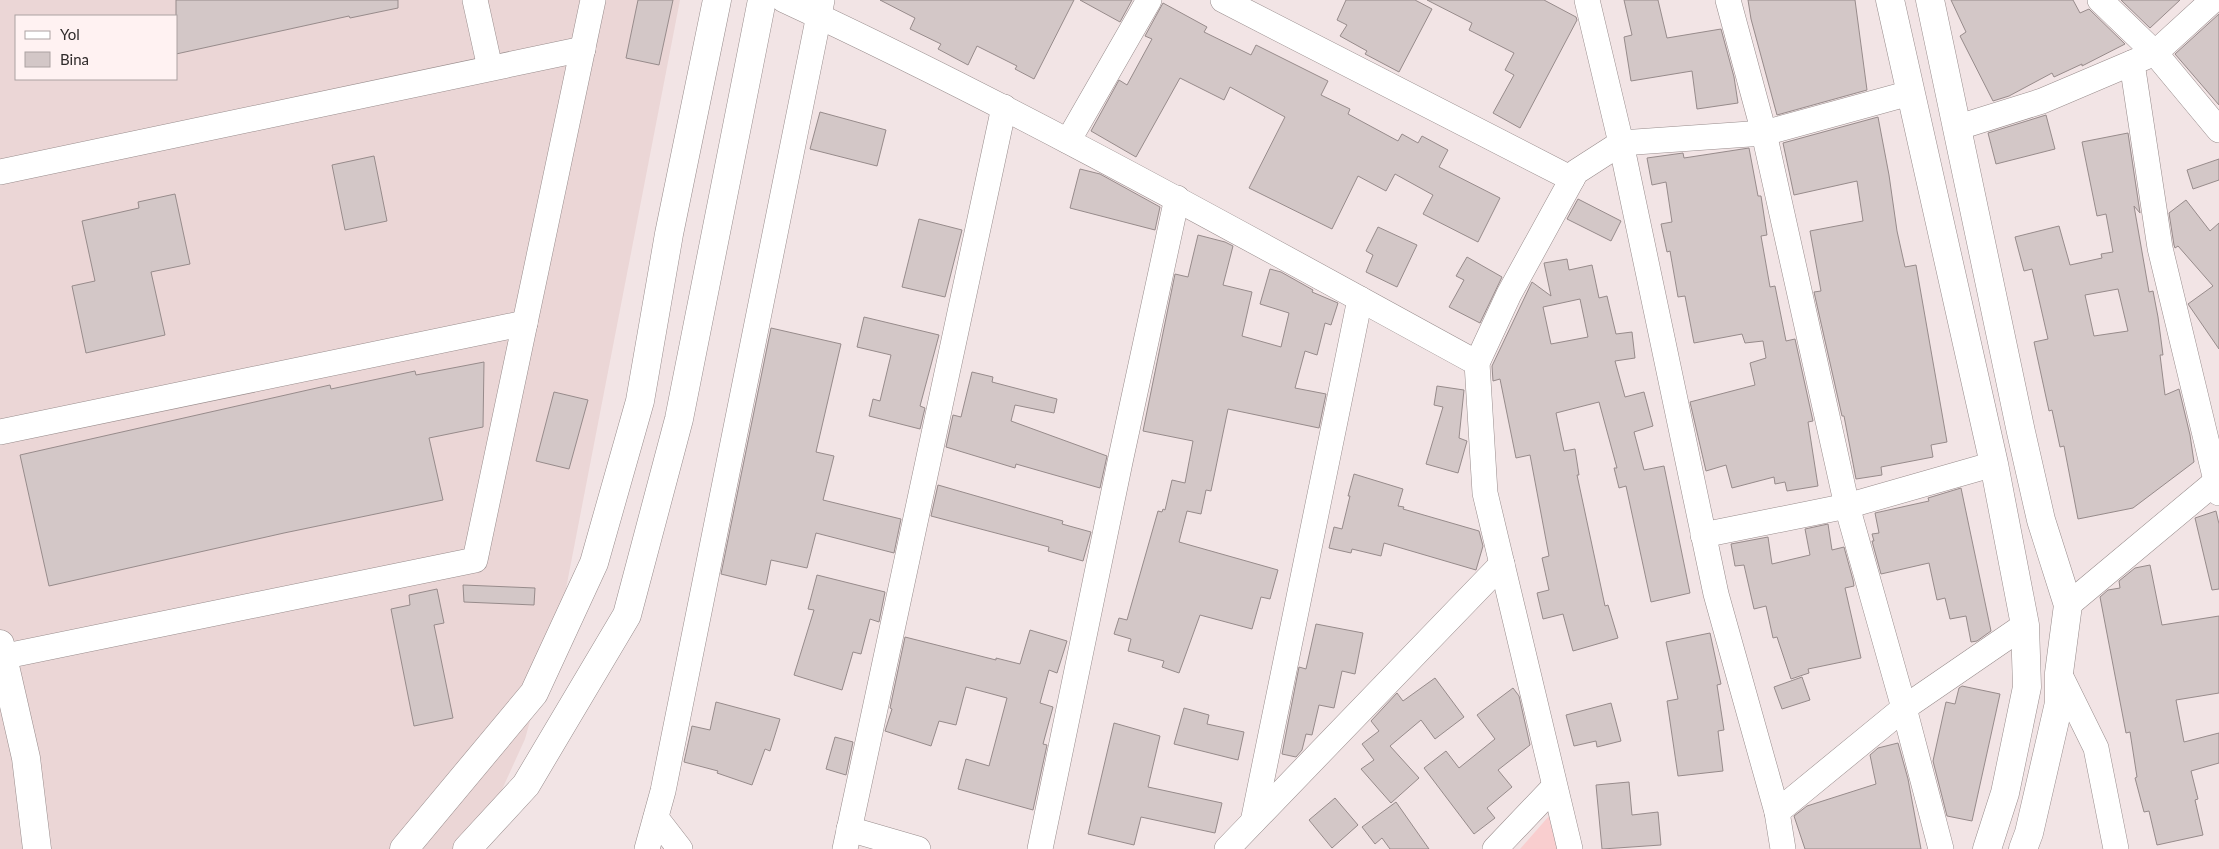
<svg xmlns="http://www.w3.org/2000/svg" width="2219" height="849" font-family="Lato,sans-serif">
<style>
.built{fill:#ebd6d6;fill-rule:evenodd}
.green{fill:#f9cecf}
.building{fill:#d3c7c7;stroke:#978b8b;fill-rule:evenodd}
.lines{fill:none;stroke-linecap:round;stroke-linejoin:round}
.street-casing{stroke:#988c8c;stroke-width:26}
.secondary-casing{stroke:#988c8c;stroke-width:29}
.street{stroke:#fff;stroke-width:25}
.secondary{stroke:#fff;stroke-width:28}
</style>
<rect width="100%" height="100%" fill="#f2e4e5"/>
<path class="built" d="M0 0H680L564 599 525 739 475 849H0ZM16 16H176V79H16Z"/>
<polygon class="green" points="1549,816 1557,849 1520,849"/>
<g class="building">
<polygon points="176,0 398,0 398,8 350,18 349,16 176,54"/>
<polygon points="638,0 673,0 659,65 626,58"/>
<polygon points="880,0 1074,0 1034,79 1015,69 1017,66 977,46 968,65 938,49 941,44 910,29 915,18"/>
<polygon points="1080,0 1132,0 1120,22"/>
<polygon points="1346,0 1415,0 1432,9 1399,72 1365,54 1367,51 1340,36 1347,25 1337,20"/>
<polygon points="1427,0 1544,0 1576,17 1577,20 1520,128 1493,113 1514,75 1505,70 1514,53 1469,30 1472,23"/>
<polygon points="1624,0 1658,0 1667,38 1721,29 1734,77 1738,103 1697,109 1692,71 1631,81 1624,37 1632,35"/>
<polygon points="1748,0 1855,0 1867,90 1777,115 1751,19"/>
<polygon points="1951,0 2073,0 2080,13 2089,9 2125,44 2082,66 2082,64 2054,77 2052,73 2009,96 1993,101 1960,36 1966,32"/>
<polygon points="2121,0 2180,0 2150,28"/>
<polygon points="1163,3 1207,27 1204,32 1251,55 1256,45 1328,81 1321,95 1350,109 1348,114 1398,141 1402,134 1418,143 1422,136 1448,150 1439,167 1500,198 1478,242 1423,214 1433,195 1395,174 1386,191 1358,176 1332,229 1249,188 1285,117 1230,87 1224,100 1180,78 1136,157 1091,131 1119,80 1127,85 1152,39 1145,36"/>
<polygon points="2219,14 2219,105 2175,54"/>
<polygon points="820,112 886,130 877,166 810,149"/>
<polygon points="2046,115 2055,149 1996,164 1988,133"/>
<polygon points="1878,117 1889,175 1897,231 1905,267 1916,265 1947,442 1931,445 1933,457 1881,467 1882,475 1856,479 1844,416 1842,416 1814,292 1821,291 1810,231 1863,221 1857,181 1794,195 1783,143"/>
<path d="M2128 133 2140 213 2134 206 2149 292 2153 291 2158 317 2163 355H2160L2165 395 2179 389 2190 435 2194 462 2133 508 2078 519 2064 446 2060 447 2052 410 2049 411 2034 342 2048 339 2032 269 2024 271 2015 237 2059 226 2070 265 2102 258 2101 254 2113 252 2106 214 2097 216 2082 142ZM2118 289 2128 331 2094 336 2085 295Z"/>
<polygon points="1749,148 1758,196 1761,196 1767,235 1761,236 1770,287 1775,286 1786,341 1795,339 1813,421 1808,422 1818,486 1787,491 1785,482 1775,484 1774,477 1732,488 1726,465 1706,471 1690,402 1755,385 1750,363 1766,358 1763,341 1745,343 1742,334 1694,343 1685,296 1678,297 1670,251 1667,252 1661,224 1672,222 1666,182 1652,185 1647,158 1683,153 1684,158"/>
<polygon points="374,156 387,221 345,230 332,165"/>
<polygon points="2219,159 2219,180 2193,189 2187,170"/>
<polygon points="1080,169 1100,174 1160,207 1155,230 1070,208"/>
<polygon points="175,194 190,264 151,272 165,335 86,353 72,286 95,281 82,221 139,208 138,202"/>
<polygon points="1578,199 1621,221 1611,241 1567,219"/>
<polygon points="2186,200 2210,231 2219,223 2219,349 2188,304 2213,286 2178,246 2175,248 2174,245 2169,213"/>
<polygon points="919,219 962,230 945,297 902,287"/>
<polygon points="1378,227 1417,245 1397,287 1366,272 1373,255 1366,251"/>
<polygon points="1198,235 1225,242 1233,246 1223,285 1252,292 1242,336 1281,347 1289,313 1260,304 1270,269 1281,272 1313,290 1312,292 1338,303 1331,325 1325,323 1317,355 1305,351 1295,388 1326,394 1319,428 1228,409 1211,491 1206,490 1201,514 1187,511 1179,542 1278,570 1270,599 1261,597 1252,629 1200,615 1179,673 1162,667 1164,661 1128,651 1131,639 1114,634 1119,618 1127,620 1158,511 1162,512 1163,509 1165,510 1172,480 1185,483 1193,441 1143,431 1175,274 1188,277"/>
<polygon points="1467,257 1502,277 1480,323 1449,307 1464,280 1456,276"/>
<path d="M1567 259 1569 270 1592 265 1599 298 1607 296 1616 334 1632 332 1635 358 1615 361 1625 397 1644 392 1653 426 1634 432 1644 470 1664 466 1690 593 1651 602 1626 486 1619 488 1614 468H1617L1599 402 1556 413 1564 451 1575 449 1579 475H1577L1605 606 1608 605 1618 638 1573 651 1563 614 1543 619 1537 593 1549 590 1542 558 1549 556 1530 455 1516 458 1500 379 1493 381 1492 366 1532 282 1551 296 1544 263ZM1580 299 1588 337 1551 344 1543 307Z"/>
<polygon points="864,317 939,335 920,406 925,408 920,429 869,416 873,399 880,401 891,355 857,347"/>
<polygon points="771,328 841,344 816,452 834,456 823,500 901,519 894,553 816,533 807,568 771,560 766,585 721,574"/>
<polygon points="484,362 483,427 429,438 443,500 284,533 49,586 20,455 330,385 331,389 415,371 416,375"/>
<polygon points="972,372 993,377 992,382 1057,399 1054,413 1015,405 1011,421 1107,456 1100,488 1016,464 1015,468 946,447 953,415 961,417"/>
<polygon points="1437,386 1464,390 1459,438 1467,441 1458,473 1426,464 1443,407 1434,405"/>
<polygon points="554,392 588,400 569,469 536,461"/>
<polygon points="1354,474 1403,489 1398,506 1404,507 1403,509 1479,531 1483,546 1476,570 1384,543 1381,556 1352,549 1351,553 1329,548 1334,527 1342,529 1350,496 1348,496"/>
<polygon points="938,485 1063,521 1062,524 1091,532 1083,561 1048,551 1049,547 931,516"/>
<polygon points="1961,488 1991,631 1977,641 1971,642 1966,616 1950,619 1945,598 1937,600 1929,563 1881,574 1872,541 1874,541 1872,534 1879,533 1875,513 1929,501 1928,498"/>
<polygon points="2216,511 2219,524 2219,589 2212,590 2195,518"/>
<polygon points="1828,524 1832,550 1844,547 1853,580 1854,586 1845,588 1861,658 1808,669 1809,673 1791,679 1777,637 1773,638 1766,606 1754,609 1744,565 1735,566 1731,544 1768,537 1772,564 1810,555 1805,529"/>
<polygon points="2150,565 2162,625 2219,616 2219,693 2176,700 2184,742 2219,733 2219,763 2191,771 2198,799 2195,800 2203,835 2157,845 2149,811 2144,812 2135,778 2137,777 2130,732 2126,733 2100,597 2108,590 2120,588 2119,581 2135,568"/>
<polygon points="817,575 885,592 879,622 870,619 861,654 853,652 842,690 794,675 814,610 808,609"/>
<polygon points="463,585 535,588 534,605 464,602"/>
<polygon points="437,589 444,623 434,625 453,718 414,726 391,609 410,605 409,595"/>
<polygon points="1316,624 1363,633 1355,674 1342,671 1334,708 1319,705 1312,735 1306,734 1302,750 1296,757 1282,754 1299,667 1306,669"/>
<polygon points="1030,630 1067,641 1057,673 1049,670 1040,703 1053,707 1043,744 1047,745 1033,810 958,789 966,759 989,766 1007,698 966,687 956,725 939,721 931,746 885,731 892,709 890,708 905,637 996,660 996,658 1020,664"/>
<polygon points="1710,633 1721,684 1717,685 1724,730 1718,731 1723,771 1678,776 1667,701 1678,699 1666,642"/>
<polygon points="1802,677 1810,700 1782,709 1774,687"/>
<polygon points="1435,678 1464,717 1435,739 1421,720 1390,746 1419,778 1391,803 1361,769 1374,760 1362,744 1379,731 1371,721 1397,693 1403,701"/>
<polygon points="1962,686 2000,694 1972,821 1947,816 1933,761 1946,702 1955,704 1959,688"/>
<polygon points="1513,688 1519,696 1530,745 1498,770 1512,787 1487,808 1495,818 1474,834 1424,768 1446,751 1459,768 1495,739 1477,715"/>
<polygon points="716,702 780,719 770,751 765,749 752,785 717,773 718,771 684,762 692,726 710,730"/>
<polygon points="1611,703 1621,741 1597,747 1596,741 1574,746 1566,715"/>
<polygon points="1184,708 1209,715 1207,724 1244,732 1238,760 1174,744"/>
<polygon points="1114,723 1160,736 1148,787 1222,803 1215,833 1141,817 1134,845 1088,834"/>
<polygon points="835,737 853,742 846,775 826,769"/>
<polygon points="1898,743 1908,779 1921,849 1805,849 1794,816 1807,806 1876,784 1870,755 1878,748"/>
<polygon points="1629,782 1632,815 1658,812 1661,845 1602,849 1596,785"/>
<polygon points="1335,798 1358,825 1332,848 1309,820"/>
<polygon points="1396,802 1429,849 1390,849 1382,838 1375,844 1362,827"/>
</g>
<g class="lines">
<g class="street-casing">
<g id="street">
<polyline points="475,0 490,68"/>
<path d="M784 0C1021 110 1248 238 1477 363"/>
<polyline points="1223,0 1572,179"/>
<polyline points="1587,0 1621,143 1716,594 1777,812 1783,849"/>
<polyline points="1728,0 1764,133 1847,506 1904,708 1941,849"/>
<polyline points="2100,0 2155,53 2219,130"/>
<polyline points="2132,63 2160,248 2219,493"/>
<polyline points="1956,128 2042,101 2155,53 2213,0"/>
<polyline points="1068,141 1149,0"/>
<polyline points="0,172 583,49"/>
<polyline points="0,432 525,323"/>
<polyline points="1703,535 1847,506 1994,464"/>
<polyline points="2068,605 2219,479"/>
<polyline points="1,657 475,560 593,0"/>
<polyline points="2059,673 2096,748 2116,849"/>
<polyline points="1777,812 1904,708 2025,625"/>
<polyline points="656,818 680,849"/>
<polyline points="1253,822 1360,299"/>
<polyline points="849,829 918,849"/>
<polyline points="647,849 663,791 822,0"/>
<polyline points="845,849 1004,107"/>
<polyline points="1040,849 1120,462 1177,198"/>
<polyline points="1227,849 1502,564"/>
<polyline points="1495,849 1554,787"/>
<polyline points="1570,849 1485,493 1477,363 1509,294 1576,172 1621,143 1764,133 1910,93"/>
</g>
</g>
<g class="secondary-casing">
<g id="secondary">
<polyline points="1890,0 1994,464 2025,625 2027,687 2005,793 1987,849"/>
<polyline points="1930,0 2021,432 2041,520 2068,605 2059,673 2059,703 2029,833 2023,849"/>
<polyline points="0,644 26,758 37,849"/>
<polyline points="404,849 534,693 594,563 640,401 669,234 717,0"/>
<polyline points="467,849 526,785 627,615 679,419 762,0"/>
</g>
</g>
<use href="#street" class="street"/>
<use href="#secondary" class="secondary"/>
</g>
<rect x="15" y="15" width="162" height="65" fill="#fff2f2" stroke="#aca2a2"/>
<rect x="25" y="31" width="25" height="8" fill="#ffffff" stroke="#aca2a2"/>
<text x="60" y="40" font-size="15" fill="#302b2b">Yol</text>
<rect x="25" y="52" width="25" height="15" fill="#d3c7c7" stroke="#aca2a2"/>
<text x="60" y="65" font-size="15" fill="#302b2b">Bina</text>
</svg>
